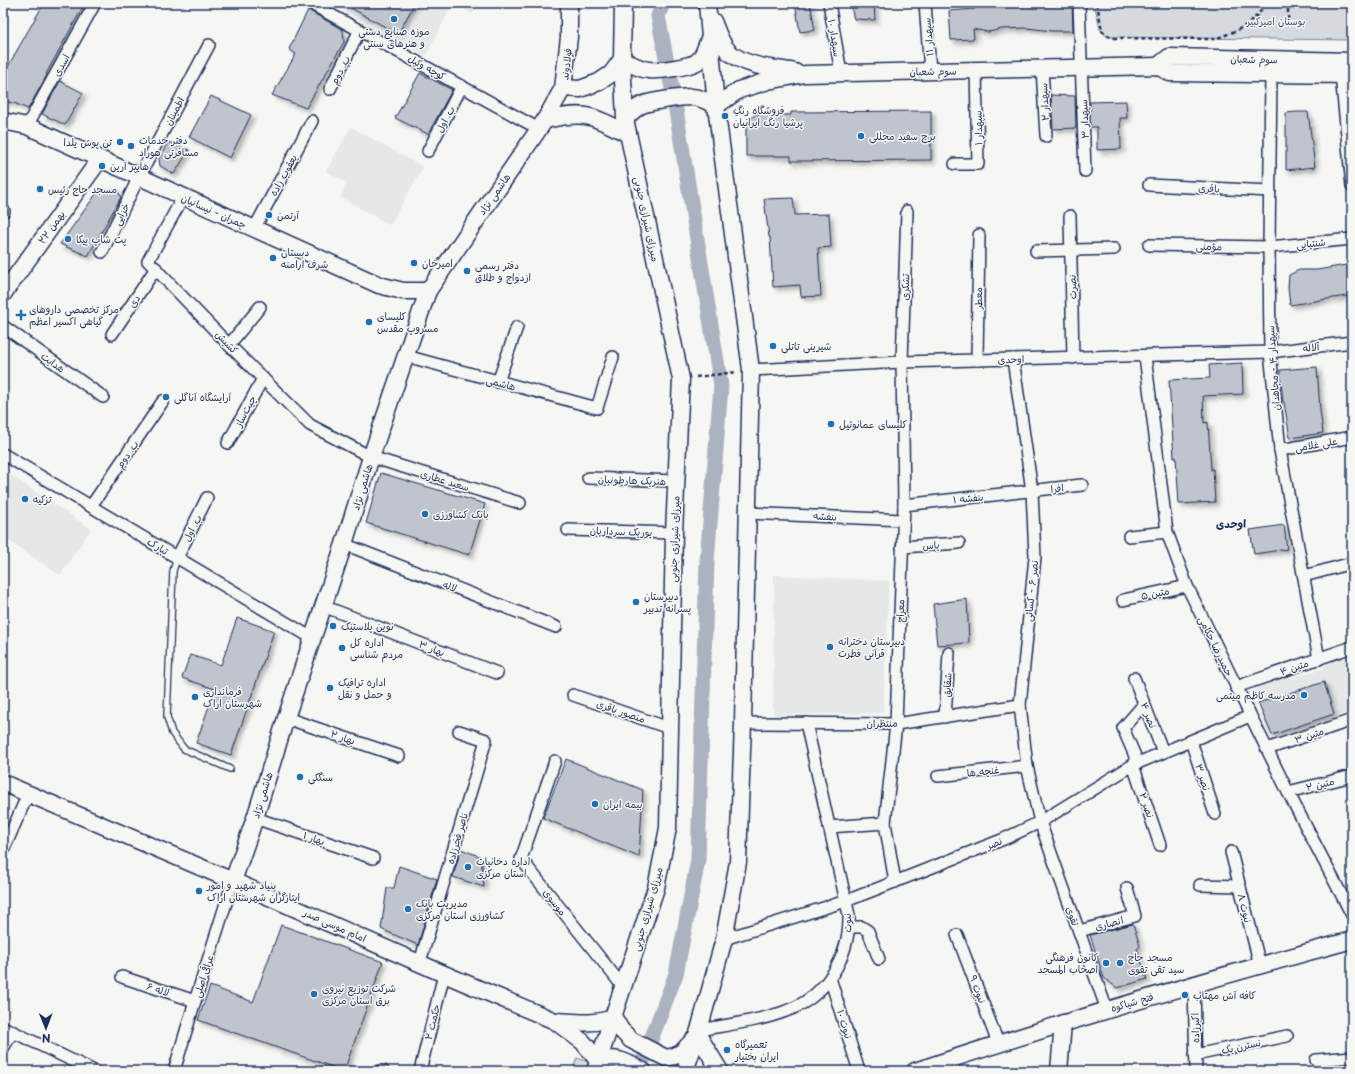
<svg xmlns="http://www.w3.org/2000/svg" width="1355" height="1074" font-family="'Playpen Sans','Playpen Sans Arabic',sans-serif">
<style>
.built{fill:#e6e7e7}
.green{fill:#d6d9dd;stroke:#78849e}
.lines{fill:none;stroke-linecap:round;stroke-linejoin:round}
.canal{stroke:#abb2c0;stroke-width:15}
.building{fill:#c0c4cd;stroke:#1b2f5e;filter:url(#shadow)}
.lane-casing{stroke:#1b2f5e;stroke-width:8}
.street-casing{stroke:#1b2f5e;stroke-width:14}
.secondary-casing{stroke:#1b2f5e;stroke-width:19}
.path{stroke:#1b2f5e;stroke-width:2.5;stroke-dasharray:4 3;stroke-linecap:butt}
.lane{stroke:#f6f6f2;stroke-width:5.5}
.street{stroke:#f6f6f2;stroke-width:11}
.secondary{stroke:#f6f6f2;stroke-width:16}
.poi-dot{fill:#1f6fb2;stroke:#f6f6f2;stroke-width:1.5}
.labels{text-anchor:middle;stroke-width:3;stroke-linejoin:round;paint-order:stroke}
.park-label{font-size:10px;fill:#405177;stroke:#f6f6f2}
.poi-label{font-size:10px;fill:#1b2f5e;stroke:#f6f6f2;text-anchor:start}
.street-label{font-size:10px;fill:#1b2f5e;stroke:#f6f6f2}
.neighbourhood-label{font-size:11px;font-weight:bold;fill:#1b2f5e;stroke:#f6f6f2}
</style>
<defs>
<filter id="shadow"><feDropShadow dx="3.5" dy="3.5" stdDeviation="2" flood-color="#0004"/></filter>
</defs>
<rect width="100%" height="100%" fill="#f6f6f2"/>
<filter id="ink" filterUnits="userSpaceOnUse"><feTurbulence type="fractalNoise" baseFrequency=".025" numOctaves="2"/><feDisplacementMap in="SourceGraphic" scale="8" xChannelSelector="R" yChannelSelector="G"/><feConvolveMatrix kernelMatrix="1 2 1 2 8 2 1 2 1" color-interpolation-filters="sRGB"/></filter>
<g filter="url(#ink)">
<g class="built">
<polygon points="340,3 479,3 473,14 453,3 426,56 338,8"/>
<polygon points="351,127 423,167 390,225 340,197 347,183 326,171"/>
<polygon points="3,470 91,529 60,575 3,537"/>
<polygon points="774,575 889,581 883,713 773,715"/>
<polygon points="1352,655 1352,712 1270,740 1253,687 1322,669 1331,659"/>
</g>
<g class="green">
<polygon points="1094,3 1352,3 1352,40 1107,37 1100,29"/>
<polygon points="577,1058 589,1062 586,1071 572,1071"/>
</g>
<g class="lines">
<polyline class="canal" points="639,1071 676,974 698,860 707,561 721,386 675,104 658,16 663,3"/>
</g>
<g class="building">
<polygon points="44,3 85,3 46,74 47,75 28,109 14,103 3,101 3,75"/>
<polygon points="342,3 415,3 398,34"/>
<polygon points="795,3 810,3 815,30 800,32"/>
<polygon points="850,3 874,3 875,20 854,19"/>
<polygon points="975,3 1072,3 1073,31 1052,31 1027,28 1002,29 988,32 973,29 974,39 951,40 949,11 975,9"/>
<polygon points="308,10 343,30 344,42 306,108 272,95 296,54 289,49"/>
<polygon points="420,73 452,90 428,134 395,118"/>
<polygon points="60,81 83,93 65,125 42,114"/>
<polygon points="1051,95 1075,96 1076,128 1053,129"/>
<polygon points="211,96 251,115 230,158 189,137"/>
<polygon points="1126,101 1127,118 1120,118 1121,149 1097,150 1097,127 1090,127 1090,102"/>
<polygon points="931,111 931,160 791,161 791,156 746,156 746,126 755,114 791,115 791,112"/>
<polygon points="1296,112 1308,112 1315,167 1286,170 1286,113"/>
<polygon points="168,142 189,150 174,174 160,166 159,159"/>
<polygon points="99,190 117,190 121,197 88,256 60,244"/>
<polygon points="793,198 795,215 829,214 831,247 818,248 821,296 801,297 800,285 773,287 770,237 769,237 764,199"/>
<polygon points="1352,264 1352,295 1290,305 1288,288 1289,275 1299,270 1317,270"/>
<polygon points="1242,363 1243,394 1203,396 1204,423 1208,422 1211,470 1213,469 1215,502 1179,504 1176,457 1174,458 1169,380 1210,378 1209,365"/>
<polygon points="1317,367 1320,410 1323,433 1290,438 1284,402 1283,402 1280,370"/>
<polygon points="381,473 485,504 469,555 366,523"/>
<polygon points="1284,525 1287,549 1254,554 1250,530"/>
<polygon points="967,599 969,643 937,645 933,604"/>
<polygon points="237,618 274,631 231,755 196,743 215,689 182,678 190,655 221,665"/>
<polygon points="1324,682 1334,714 1272,735 1258,703"/>
<polygon points="566,759 643,790 639,857 543,818"/>
<polygon points="461,849 481,857 484,887 453,877"/>
<polygon points="399,866 437,879 418,945 381,929 387,888 394,888"/>
<polygon points="1133,924 1140,946 1137,949 1147,979 1117,988 1104,978 1090,935"/>
<polygon points="281,925 383,962 344,1071 198,1020 210,986 253,1002"/>
</g>
<g class="lines">
<g class="lane-casing">
<polyline id="lane" points="177,558 173,571 167,717 172,733 184,749 230,769"/>
</g>
<g class="street-casing">
<g id="street">
<polyline points="829,3 841,73"/>
<polyline points="925,3 930,71"/>
<polyline points="1079,3 1085,171"/>
<polyline points="315,6 539,129"/>
<polyline points="1042,68 1046,136"/>
<polyline points="1271,73 1269,247 1270,352 1280,450 1319,659"/>
<polyline points="1341,75 1352,186"/>
<polyline points="330,89 360,30"/>
<polyline points="27,126 95,3"/>
<polyline points="428,151 462,86"/>
<polyline points="955,164 978,164 976,70"/>
<polyline points="1149,185 1270,191"/>
<polyline points="183,197 148,261 229,345 310,425 371,457 520,503"/>
<polyline points="3,211 4,211"/>
<polyline points="1070,216 1073,358"/>
<polyline points="254,229 312,121"/>
<polyline points="1149,245 1269,247 1352,239"/>
<polyline points="1036,251 1114,249"/>
<polyline points="102,252 139,177 209,45"/>
<polyline points="3,326 103,397"/>
<polyline points="112,334 156,268"/>
<polyline points="229,345 260,307"/>
<polyline points="406,356 597,408 613,357"/>
<polyline points="1145,356 1167,532 1187,586 1288,792 1352,915"/>
<polyline points="1013,359 1032,491 1035,557 1020,705 1027,766 1040,822 1107,1010"/>
<polyline points="977,360 979,235"/>
<polyline points="751,370 902,362 1270,352 1352,342"/>
<polyline points="498,382 517,327"/>
<polyline points="228,443 263,378"/>
<polyline points="1280,450 1352,437"/>
<polyline points="3,454 312,638"/>
<polyline points="588,478 676,481"/>
<polyline points="904,505 1082,485"/>
<polyline points="91,506 163,401"/>
<polyline points="748,513 903,520"/>
<polyline points="568,530 674,533"/>
<polyline points="1129,536 1167,532"/>
<polyline points="344,544 556,627"/>
<polyline points="902,547 959,543"/>
<polyline points="177,558 207,498"/>
<polyline points="1304,576 1352,563"/>
<polyline points="1123,600 1187,586"/>
<polyline points="323,606 497,673"/>
<polyline points="1134,678 1163,752"/>
<polyline points="1236,687 1352,647"/>
<polyline points="573,695 669,728"/>
<polyline points="945,717 949,653"/>
<polyline points="286,718 399,756"/>
<polyline points="743,723 896,724 1020,705"/>
<polyline points="1191,741 1215,814"/>
<polyline points="1267,749 1352,720"/>
<polyline points="555,761 521,859 624,988"/>
<polyline points="1138,763 1123,728 1144,704"/>
<polyline points="1133,765 1160,845"/>
<polyline points="938,776 1027,766"/>
<polyline points="1288,792 1352,776"/>
<polyline points="255,818 373,858"/>
<polyline points="829,827 885,823"/>
<polyline points="3,851 28,794"/>
<polyline points="1231,852 1260,965"/>
<polyline points="895,882 885,823 896,724 904,505 902,362 907,211"/>
<polyline points="1200,885 1240,886"/>
<polyline points="849,927 862,927 868,931 879,959"/>
<polyline points="1079,931 1135,916 1127,888"/>
<polyline points="957,935 998,1043"/>
<polyline points="724,939 846,901 1004,839 1040,822 1133,765 1250,716"/>
<polyline points="420,962 486,740 459,731"/>
<polyline points="122,977 195,1001"/>
<polyline points="830,978 859,1071"/>
<polyline points="1194,984 1196,1071"/>
<polyline points="3,1027 94,1071"/>
<path d="M699 1030C726 1025 761 1021 786 1011 826 997 850 957 849 915L806 723"/>
<polyline points="3,1048 13,1032"/>
<polyline points="1195,1055 1287,1036"/>
<polyline points="1316,1060 1352,1057"/>
<polyline points="174,1071 195,1001 233,881"/>
<polyline points="380,1071 383,1071"/>
<polyline points="420,1071 444,974"/>
</g>
</g>
<g class="secondary-casing">
<g id="secondary">
<path d="M713 21C717 31 721 44 729 52 746 67 774 68 795 72"/>
<polyline points="1158,66 1169,57 1352,61"/>
<path d="M563 88 580 89 599 82 611 74 622 59C631 64 639 69 649 70 657 71 692 67 698 61 704 56 706 46 709 39"/>
<path d="M625 119C630 114 635 108 642 105 651 101 682 97 692 97 701 97 708 102 716 106L739 90 768 81 805 74 1158 66 1170 73 1352 75"/>
<path d="M545 120C558 117 572 114 586 116 599 118 616 128 628 134"/>
<polyline points="3,121 27,126 379,285 403,291 428,291"/>
<polyline points="3,294 100,159"/>
<path d="M3 783 233 881 444 974 555 1021 583 1042 599 1062C617 1055 627 1063 643 1071"/>
<polyline points="233,881 255,818 286,718 344,544 371,457 428,291 545,120 563,88 569,37 569,3"/>
<path d="M555 1021C578 1022 591 1025 614 1018L621 1030 631 1040 666 1058 675 1056 682 1052 698 1035 720 1071"/>
<polyline points="595,1071 656,888 668,828 674,533 681,379 625,119 622,59 623,3"/>
<polyline points="685,1071 699,1030 724,939 738,862 743,723 751,370 716,106 707,3"/>
<path d="M915 1071C1059 1023 1205 980 1352 940"/>
<polyline points="1059,1071 1063,1023"/>
</g>
</g>
<g class="path">
<polyline points="1097,3 1102,31 1112,38 1215,39 1233,32 1243,27 1258,15 1266,3"/>
<polyline points="1288,20 1288,3"/>
<polyline points="696,377 736,372"/>
</g>
<use href="#lane" class="lane"/>
<use href="#street" class="street"/>
<use href="#secondary" class="secondary"/>
</g>
</g>
<g class="poi-dot">
<circle cx="394" cy="19" r="4"/>
<circle cx="725" cy="116" r="4"/>
<circle cx="861" cy="136" r="4"/>
<circle cx="120" cy="142" r="4"/>
<circle cx="131" cy="146" r="4"/>
<circle cx="102" cy="166" r="4"/>
<circle cx="40" cy="189" r="4"/>
<circle cx="269" cy="215" r="4"/>
<circle cx="68" cy="239" r="4"/>
<circle cx="273" cy="258" r="4"/>
<circle cx="414" cy="263" r="4"/>
<circle cx="467" cy="271" r="4"/>
<path d="M19 309h4v4h4v4h-4v4h-4v-4h-4v-4h4z"/>
<circle cx="369" cy="322" r="4"/>
<circle cx="773" cy="346" r="4"/>
<circle cx="166" cy="397" r="4"/>
<circle cx="831" cy="424" r="4"/>
<circle cx="25" cy="499" r="4"/>
<circle cx="425" cy="514" r="4"/>
<circle cx="636" cy="602" r="4"/>
<circle cx="333" cy="626" r="4"/>
<circle cx="830" cy="647" r="4"/>
<circle cx="342" cy="648" r="4"/>
<circle cx="330" cy="688" r="4"/>
<circle cx="1304" cy="695" r="4"/>
<circle cx="195" cy="697" r="4"/>
<circle cx="300" cy="777" r="4"/>
<circle cx="595" cy="804" r="4"/>
<circle cx="468" cy="867" r="4"/>
<circle cx="199" cy="891" r="4"/>
<circle cx="408" cy="909" r="4"/>
<circle cx="1106" cy="963" r="4"/>
<circle cx="1120" cy="963" r="4"/>
<circle cx="314" cy="994" r="4"/>
<circle cx="1185" cy="995" r="4"/>
<circle cx="727" cy="1050" r="4"/>
</g>
<g class="labels">
<g class="park-label">
<text x="1276" y="25">بوستان امیرکبیر</text>
</g>
<g class="poi-label">
<text x="394" y="35" text-anchor="middle">موزه صنایع دستی<tspan x="394" dy="12">و هنرهای سنتی</tspan></text>
<text x="733" y="114">فروشگاه رنگِ<tspan x="733" dy="12">پرشیا رنگ ایرانیان</tspan></text>
<text x="869" y="140">برج سفید مجللی</text>
<text x="139" y="144">دفتر خدمات<tspan x="139" dy="12">مسافرتی هوراد</tspan></text>
<text x="112" y="146" text-anchor="end">تن پوش یلدا</text>
<text x="110" y="170">هایپر آرین</text>
<text x="48" y="193">مسجد حاج رئیس</text>
<text x="277" y="219">آرتمن</text>
<text x="76" y="243">پت شاپ پیکا</text>
<text x="281" y="256">دبستان<tspan x="281" dy="12">شرف ارامنه</tspan></text>
<text x="422" y="267">امیرخان</text>
<text x="475" y="269">دفتر رسمی<tspan x="475" dy="12">ازدواج و طلاق</tspan></text>
<text x="29" y="313">مرکز تخصصی داروهای<tspan x="29" dy="12">گیاهی اکسیر اعظم</tspan></text>
<text x="377" y="320">کلیسای<tspan x="377" dy="12">مسروپ مقدس</tspan></text>
<text x="781" y="350">شیرینی تاتلی</text>
<text x="174" y="401">آرایشگاه آناگلی</text>
<text x="839" y="428">کلیسای عمانوئیل</text>
<text x="33" y="503">تزکیه</text>
<text x="433" y="518">بانک کشاورزی</text>
<text x="644" y="600">دبیرستان<tspan x="644" dy="12">پسرانه تدبیر</tspan></text>
<text x="341" y="630">نوین پلاستیک</text>
<text x="838" y="645">دبیرستان دخترانه<tspan x="838" dy="12">قرآنی فطرت</tspan></text>
<text x="350" y="646">اداره کل<tspan x="350" dy="12">مردم شناسی</tspan></text>
<text x="338" y="686">اداره ترافیک<tspan x="338" dy="12">و حمل و نقل</tspan></text>
<text x="203" y="695">فرمانداری<tspan x="203" dy="12">شهرستان اراک</tspan></text>
<text x="1296" y="699" text-anchor="end">مدرسه كاظم ميثمى</text>
<text x="308" y="781">سنگکی</text>
<text x="603" y="808">بیمه ایران</text>
<text x="476" y="865">اداره دخانیات<tspan x="476" dy="12">استان مرکزی</tspan></text>
<text x="207" y="889">بنیاد شهید و امور<tspan x="207" dy="12">ایثارگران شهرستان اراک</tspan></text>
<text x="416" y="907">مدیریت بانک<tspan x="416" dy="12">کشاورزی استان مرکزی</tspan></text>
<text x="1098" y="961" text-anchor="end">کانون فرهنگی<tspan x="1098" dy="12">اصحاب المسجد</tspan></text>
<text x="1128" y="961">مسجد حاج<tspan x="1128" dy="12">سید تقی تقوی</tspan></text>
<text x="322" y="992">شرکت توزیع نیروی<tspan x="322" dy="12">برق استان مرکزی</tspan></text>
<text x="1193" y="999">کافه آش مهتاب</text>
<text x="735" y="1048">تعمیرگاه<tspan x="735" dy="12">ایران بختیار</tspan></text>
</g>
<g class="street-label">
<text transform="translate(928 37) rotate(-95)" y="4">سپهدار ۱۱</text>
<text transform="translate(835 38) rotate(81)" y="4">سپهدار ۱۰</text>
<text transform="translate(1254 59) rotate(1)" y="4">سوم شعبان</text>
<text transform="translate(566 64) rotate(-84)" y="4">فولادوند</text>
<text transform="translate(61 65) rotate(-61)" y="4">اسدی</text>
<text transform="translate(427 67) rotate(29)" y="4">کوچه وکیل</text>
<text transform="translate(340 70) rotate(-63)" y="4">ب. دوم</text>
<text transform="translate(933 71) rotate(-1)" y="4">سوم شعبان</text>
<text transform="translate(1044 102) rotate(-93)" y="4">سپهدار ۲</text>
<text transform="translate(174 111) rotate(-62)" y="4">اطمینان</text>
<text transform="translate(445 119) rotate(-62)" y="4">ب. اول</text>
<text transform="translate(1084 119) rotate(-92)" y="4">سپهدار ۳</text>
<text transform="translate(978 128) rotate(-91)" y="4">سپهدار ۱</text>
<text transform="translate(283 175) rotate(-61)" y="4">یعقوب زاده</text>
<text transform="translate(1209 188) rotate(3)" y="4">باقری</text>
<text transform="translate(494 194) rotate(-55)" y="4">هاشمی نژاد</text>
<text transform="translate(214 211) rotate(24)" y="4">چمران - نیسانیان</text>
<text transform="translate(121 214) rotate(-64)" y="4">خزایی</text>
<text transform="translate(647 219) rotate(78)" y="4">میرزای شیرازی جنوبی</text>
<text transform="translate(51 227) rotate(-54)" y="4">۲۲ بهمن</text>
<text transform="translate(1311 243) rotate(-6)" y="4">شنتیایی</text>
<text transform="translate(1209 246) rotate(1)" y="4">مؤمنی</text>
<text transform="translate(905 287) rotate(-88)" y="4">تشکری</text>
<text transform="translate(1072 287) rotate(-91)" y="4">نصرت</text>
<text transform="translate(978 298) rotate(-89)" y="4">معطر</text>
<text transform="translate(134 301) rotate(-57)" y="4">دی</text>
<text transform="translate(227 342) rotate(46)" y="4">کشیش</text>
<text transform="translate(1311 347) rotate(-7)" y="4">آلاله</text>
<text transform="translate(1011 359) rotate(-2)" y="4">اوحدی</text>
<text transform="translate(53 362) rotate(35)" y="4">هدایت</text>
<text transform="translate(1273 368) rotate(-94)" y="4">سپهدار ۴ - مجاهدان</text>
<text transform="translate(501 383) rotate(15)" y="4">هاشمی</text>
<text transform="translate(245 411) rotate(-62)" y="4">چیت‌ساز</text>
<text transform="translate(1316 444) rotate(-10)" y="4">علی غلامی</text>
<text transform="translate(127 454) rotate(-55)" y="4">ب. دوم</text>
<text transform="translate(445 480) rotate(17)" y="4">سعید عطاری</text>
<text transform="translate(632 480) rotate(2)" y="4">هنریک هارطونیان</text>
<text transform="translate(362 487) rotate(-73)" y="4">هاشمی نژاد</text>
<text transform="translate(1057 488) rotate(-7)" y="4">افرا</text>
<text transform="translate(968 498) rotate(-6)" y="4">بنفشه ۱</text>
<text transform="translate(825 516) rotate(3)" y="4">بنفشه</text>
<text transform="translate(192 528) rotate(-63)" y="4">ب. اول</text>
<text transform="translate(621 531) rotate(2)" y="4">یوریک سرداریان</text>
<text transform="translate(674 539) rotate(-88)" y="4">میرزای شیرازی جنوبی</text>
<text transform="translate(931 545) rotate(-4)" y="4">یاس</text>
<text transform="translate(158 546) rotate(31)" y="4">تبارک</text>
<text transform="translate(450 586) rotate(21)" y="4">لاله</text>
<text transform="translate(1031 591) rotate(-84)" y="4">نصر ۶ - کسائی</text>
<text transform="translate(1155 593) rotate(-12)" y="4">متین ۵</text>
<text transform="translate(900 611) rotate(-88)" y="4">معراج</text>
<text transform="translate(1216 646) rotate(64)" y="4">حمیدرضا حکامی</text>
<text transform="translate(432 648) rotate(21)" y="4">بهار ۳</text>
<text transform="translate(1294 667) rotate(-19)" y="4">متین ۴</text>
<text transform="translate(947 685) rotate(-87)" y="4">شقایق</text>
<text transform="translate(621 711) rotate(19)" y="4">منصور باقری</text>
<text transform="translate(1149 715) rotate(69)" y="4">نصر ۴</text>
<text transform="translate(882 723) rotate(-1)" y="4">منتظران</text>
<text transform="translate(1309 735) rotate(-19)" y="4">متین ۳</text>
<text transform="translate(343 737) rotate(19)" y="4">بهار ۲</text>
<text transform="translate(983 771) rotate(-6)" y="4">غنچه ها</text>
<text transform="translate(1203 777) rotate(72)" y="4">نصر ۳</text>
<text transform="translate(1320 784) rotate(-14)" y="4">متین ۲</text>
<text transform="translate(262 795) rotate(-73)" y="4">هاشمی نژاد</text>
<text transform="translate(1147 805) rotate(71)" y="4">نصر ۲</text>
<text transform="translate(314 838) rotate(19)" y="4">بهار ۱</text>
<text transform="translate(457 838) rotate(-74)" y="4">ناصر فخرزاده</text>
<text transform="translate(994 843) rotate(-22)" y="4">نصر</text>
<text transform="translate(555 902) rotate(52)" y="4">موسوی</text>
<text transform="translate(1245 908) rotate(76)" y="4">نبوت ۸</text>
<text transform="translate(647 909) rotate(-74)" y="4">میرزای شیرازی جنوبی</text>
<text transform="translate(1073 916) rotate(70)" y="4">تقوی</text>
<text transform="translate(847 923) rotate(-91)" y="4">نبوت</text>
<text transform="translate(1109 923) rotate(-15)" y="4">انصاری</text>
<text transform="translate(335 925) rotate(24)" y="4">امام موسی صدر</text>
<text transform="translate(203 976) rotate(-72)" y="4">عراقی اصلی</text>
<text transform="translate(158 989) rotate(18)" y="4">لاله ۶</text>
<text transform="translate(978 989) rotate(70)" y="4">نبوت ۹</text>
<text transform="translate(1132 1002) rotate(-16)" y="4">فتح شیاکوه</text>
<text transform="translate(432 1022) rotate(-76)" y="4">حکمت ۲</text>
<text transform="translate(845 1024) rotate(73)" y="4">نبوت ۱۰</text>
<text transform="translate(1195 1028) rotate(-91)" y="4">اکبرزاده</text>
<text transform="translate(1241 1046) rotate(-12)" y="4">نسترن یک</text>
</g>
<g class="neighbourhood-label">
<text x="1231" y="528">اوحدی</text>
</g>
</g>
<rect width="1355" height="1074" fill="none" stroke="#f6f6f2" stroke-width="16"/>
<rect x="8" y="8" width="1339" height="1058" fill="none" stroke="#1b2f5e" stroke-width="1.5" filter="url(#ink)"/>
<g transform="translate(46 1028) rotate(179)" stroke="#f6f6f2" stroke-width="3" paint-order="stroke">
<path d="M0-3L7 15L0 10L-7 15Z" fill="#1b2f5e"/>
<text y="-6" font-size="11" font-weight="bold" text-anchor="middle" fill="#1b2f5e">N</text>
</g>
</svg>
